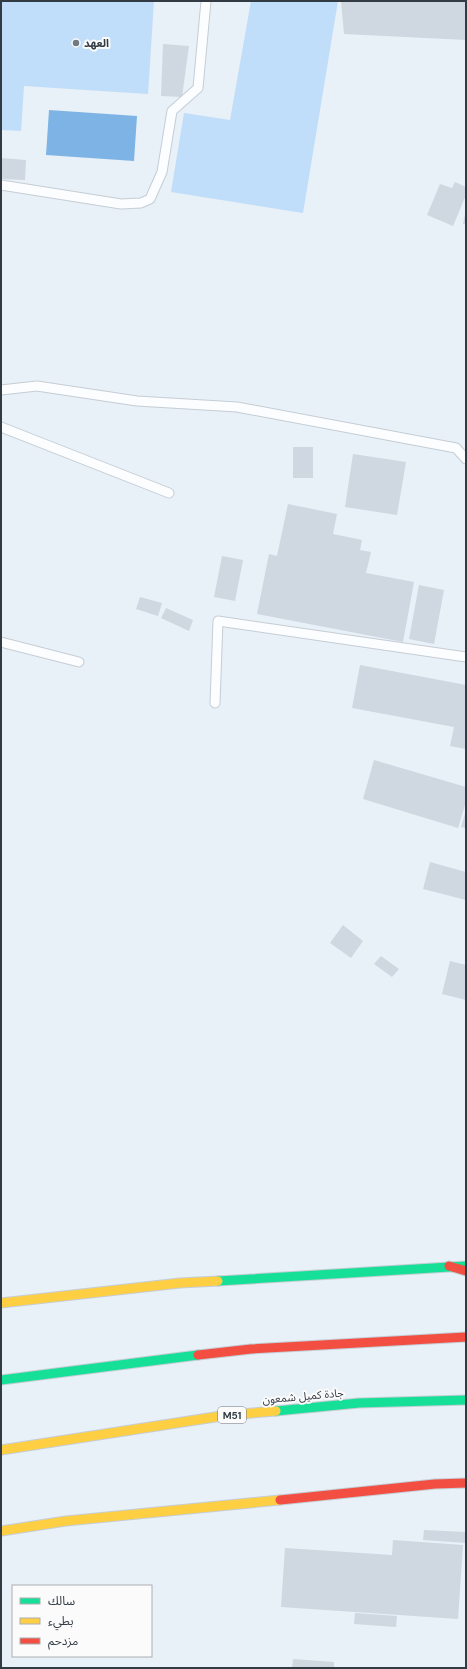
<svg xmlns="http://www.w3.org/2000/svg" width="467" height="1669" font-family="'DM Sans','Noto Sans Arabic',sans-serif">
<style>
.green{fill:#c0ddf9}
.water{fill:#7eb4e5}
.building{fill:#cfd7e0}
.lines{fill:none;stroke-linecap:round;stroke-linejoin:round}
.lane-casing{stroke:#c5cdd5;stroke-width:11}
.fast-casing{stroke:#c5cdd5;stroke-width:11}
.slow-casing{stroke:#c5cdd5;stroke-width:11}
.jam-casing{stroke:#c5cdd5;stroke-width:11}
.lane{stroke:#fcfdfe;stroke-width:9}
.fast{stroke:#16e098;stroke-width:9}
.slow{stroke:#ffcf43;stroke-width:9}
.jam{stroke:#f24e42;stroke-width:9}
.poi-dot{fill:#727a83;stroke:#fbfbfb;stroke-width:1.5}
.labels{text-anchor:middle;stroke-width:4;stroke-linejoin:round;paint-order:stroke}
.shield{fill:#fbfbfb;stroke:#6e757b;stroke-width:1}
.shield-label{font-size:10px;font-weight:bold;fill:#323b44}
.poi-label{font-size:11px;font-weight:bold;fill:#323b44;stroke:#fbfbfb;text-anchor:start}
.street-label{font-size:11px;fill:#323b44;stroke:#fbfbfb}
</style>
<rect width="100%" height="100%" fill="#e8f0f8"/>
<g class="green">
<polygon points="1,1 154,1 148,94 24,86 21,131 1,130"/>
<polygon points="251,1 338,1 303,213 171,192 184,113 230,120"/>
</g>
<polygon class="water" points="49,110 137,116 134,161 46,155"/>
<g class="building">
<polygon points="341,1 466,1 466,40 344,34"/>
<polygon points="163,44 189,46 182,97 161,96"/>
<polygon points="1,158 26,160 25,180 1,179"/>
<polygon points="455,182 466,187 466,195 453,226 427,215 440,184 452,188"/>
<polygon points="465,214 466,214 466,224 463,224"/>
<rect x="293" y="447" width="20" height="31"/>
<polygon points="353,454 406,462 397,515 345,507"/>
<polygon points="288,504 337,514 333,534 362,540 360,550 371,552 366,573 414,582 403,642 257,614 269,554 277,556"/>
<polygon points="222,556 243,560 235,601 214,597"/>
<polygon points="419,585 444,590 434,644 409,639"/>
<polygon points="140,597 162,603 158,616 136,609"/>
<polygon points="166,608 193,620 189,631 161,618"/>
<polygon points="360,665 466,685 466,749 450,746 454,727 352,708"/>
<polygon points="374,760 466,787 466,802 458,828 363,799"/>
<polygon points="466,810 466,828 461,827"/>
<polygon points="430,862 466,872 466,900 423,889"/>
<polygon points="343,925 363,941 351,958 330,943"/>
<polygon points="381,956 399,969 392,977 374,964"/>
<polygon points="450,961 466,965 466,1000 442,994"/>
<polygon points="424,1530 466,1532 466,1543 423,1540"/>
<polygon points="393,1540 463,1545 458,1619 281,1607 285,1548 392,1555"/>
<polygon points="355,1613 397,1616 396,1627 354,1624"/>
<polygon points="293,1659 334,1662 334,1668 292,1668"/>
</g>
<g class="lines">
<g class="lane-casing">
<g id="lane">
<polyline points="1,185 121,204 141,203 150,199 162,172 172,111 198,88 206,1"/>
<polyline points="1,390 37,386 137,401 237,407 456,448 466,459"/>
<polyline points="1,427 169,493"/>
<polyline points="1,642 79,662"/>
<polyline points="215,703 218,621 466,657"/>
</g>
</g>
<g class="fast-casing">
<g id="fast">
<polyline points="218,1281 466,1266"/>
<polyline points="1,1380 198,1355"/>
<polyline points="276,1411 359,1403 466,1400"/>
</g>
</g>
<g class="slow-casing">
<g id="slow">
<polyline points="1,1303 180,1283 218,1281"/>
<polyline points="1,1450 228,1415 276,1411"/>
<polyline points="1,1531 66,1521 280,1500"/>
</g>
</g>
<g class="jam-casing">
<g id="jam">
<polyline points="449,1266 466,1271"/>
<polyline points="198,1355 251,1349 466,1337"/>
<polyline points="280,1500 435,1484 466,1483"/>
</g>
</g>
<use href="#lane" class="lane"/>
<use href="#fast" class="fast"/>
<use href="#slow" class="slow"/>
<use href="#jam" class="jam"/>
</g>
<circle class="poi-dot" cx="76" cy="43" r="4"/>
<g class="labels">
<rect class="shield" x="218" y="1407" width="28" height="16" rx="3"/>
<g class="shield-label">
<text x="232" y="1419">M51</text>
</g>
<g class="poi-label">
<text x="84" y="47">العهد</text>
</g>
<g class="street-label">
<text transform="translate(303 1396) rotate(-5)" y="4">جادة كميل شمعون</text>
</g>
</g>
<rect width="467" height="1669" fill="none" stroke="#323b44" stroke-width="4"/>
<rect x="12" y="1585" width="140" height="72" fill="#fbfbfb" stroke="#abaeb2"/>
<rect x="20" y="1598" width="20" height="6" fill="#16e098" stroke="#abaeb2"/>
<text x="48" y="1605" font-size="12" fill="#323b44">سالك</text>
<rect x="20" y="1618" width="20" height="6" fill="#ffcf43" stroke="#abaeb2"/>
<text x="48" y="1625" font-size="12" fill="#323b44">بطيء</text>
<rect x="20" y="1638" width="20" height="6" fill="#f24e42" stroke="#abaeb2"/>
<text x="48" y="1645" font-size="12" fill="#323b44">مزدحم</text>
</svg>
